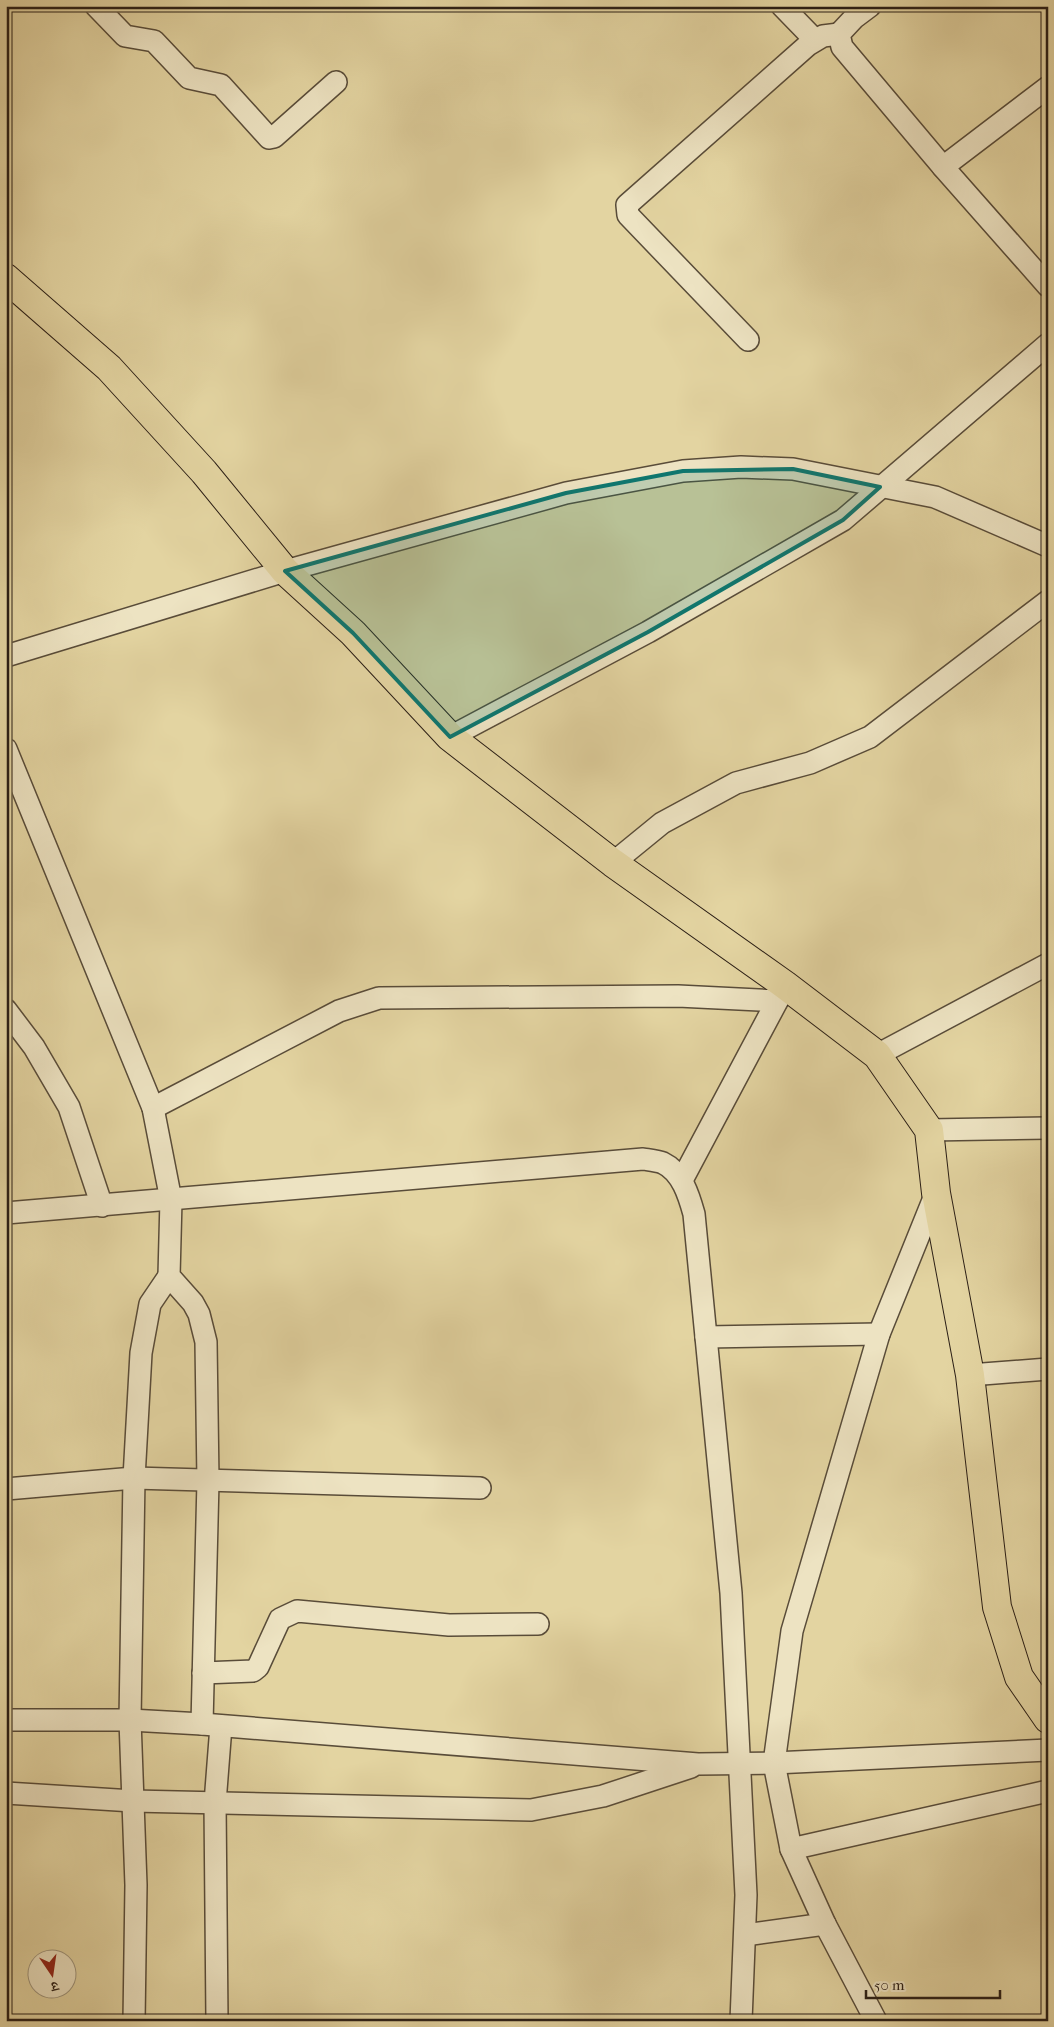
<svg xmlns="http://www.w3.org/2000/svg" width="1054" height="2027" font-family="'IM FELL French Canon','Noto Serif Devanagari',serif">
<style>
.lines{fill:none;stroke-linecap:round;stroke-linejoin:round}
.street-casing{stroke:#594c39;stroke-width:24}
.primary-casing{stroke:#2b1f16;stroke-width:30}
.street{stroke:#ede3c2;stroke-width:21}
.primary{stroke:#e3d4a1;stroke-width:28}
.marked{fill:#0f766e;fill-opacity:0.2;stroke:#0f766e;stroke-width:4;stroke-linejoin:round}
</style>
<rect width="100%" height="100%" fill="#e3d4a1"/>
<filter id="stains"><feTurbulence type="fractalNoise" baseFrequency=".004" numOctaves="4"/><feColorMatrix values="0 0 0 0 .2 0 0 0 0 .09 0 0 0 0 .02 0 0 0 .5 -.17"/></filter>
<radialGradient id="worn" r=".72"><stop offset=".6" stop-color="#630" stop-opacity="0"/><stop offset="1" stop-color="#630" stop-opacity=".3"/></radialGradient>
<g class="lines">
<g class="street-casing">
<g id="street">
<polyline points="96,6 125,36 154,41 189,78 221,85 269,138 274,137 336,82"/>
<polyline points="782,6 815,40"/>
<polyline points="870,6 854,18 839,34 842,47 943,167 1048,286"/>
<polyline points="943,167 1048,87"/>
<polyline points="748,340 628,215 627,205 808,45 823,36 839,34"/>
<polyline points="6,656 285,571 566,493 683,471 741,467 793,469 935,497 1048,546"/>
<polyline points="450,737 648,632 843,520 1048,344"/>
<polyline points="6,749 153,1108 171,1200 169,1276 193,1303 199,1314 206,1342 208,1481 202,1724"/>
<polyline points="613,863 662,823 736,783 810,763 870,737 1048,601"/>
<polyline points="6,1010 34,1047 69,1107 102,1206"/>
<polyline points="877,1055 1048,964"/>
<polyline points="153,1108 339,1011 379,998 678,996 777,1001"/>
<polyline points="929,1130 1048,1128"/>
<polyline points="682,1180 783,990"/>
<path d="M6 1213 643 1159C649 1160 658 1161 663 1163 682 1172 689 1196 694 1214L731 1593 746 1895 741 2021"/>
<polyline points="706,1337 879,1334"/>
<polyline points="970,1375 1048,1369"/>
<polyline points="6,1489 134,1478 480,1488"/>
<polyline points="203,1673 253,1671 258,1667 280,1619 297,1611 449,1625 538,1624"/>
<polyline points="6,1720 130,1720 202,1724 698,1764 774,1763 1048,1750"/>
<polyline points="6,1793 133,1801 531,1810 603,1796 691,1767"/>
<polyline points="791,1849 1048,1791"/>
<polyline points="745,1935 825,1924"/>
<polyline points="134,2021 136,1885 130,1720 134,1478 141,1353 150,1304 169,1276"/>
<polyline points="217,2021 215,1803 221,1726"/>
<polyline points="876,2021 825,1924 791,1849 774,1763 792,1631 879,1334 936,1193"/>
</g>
</g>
<g class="primary-casing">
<polyline id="primary" points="6,278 109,368 204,472 285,571 353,633 450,737 613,863 785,985 877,1055 929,1130 936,1193 970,1375 997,1607 1019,1677 1048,1719"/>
</g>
<use href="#street" class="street"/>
<use href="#primary" class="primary"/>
</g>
<path class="marked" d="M793 469 880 487 843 520 648 632 450 737 353 633 285 571 566 493 683 471Z"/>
<rect width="1054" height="2027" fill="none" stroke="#e3d4a1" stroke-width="25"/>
<rect x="8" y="8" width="1039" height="2012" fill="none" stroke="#2b1f16" stroke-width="2.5"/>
<rect x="12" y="12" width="1029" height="2002" fill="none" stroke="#2b1f16"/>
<g transform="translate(52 1974) rotate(167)"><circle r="24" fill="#ede3c2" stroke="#9f957d"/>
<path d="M0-4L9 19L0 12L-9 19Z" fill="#8f2418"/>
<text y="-8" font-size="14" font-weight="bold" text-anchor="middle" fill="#2b1f16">उ</text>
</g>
<path d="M866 1990v8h134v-8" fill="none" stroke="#2b1f16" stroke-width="2.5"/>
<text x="874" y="1990" font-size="15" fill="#2b1f16" stroke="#ede3c2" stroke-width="4" paint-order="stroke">50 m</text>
<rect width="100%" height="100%" filter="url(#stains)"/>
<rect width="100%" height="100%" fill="url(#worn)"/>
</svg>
